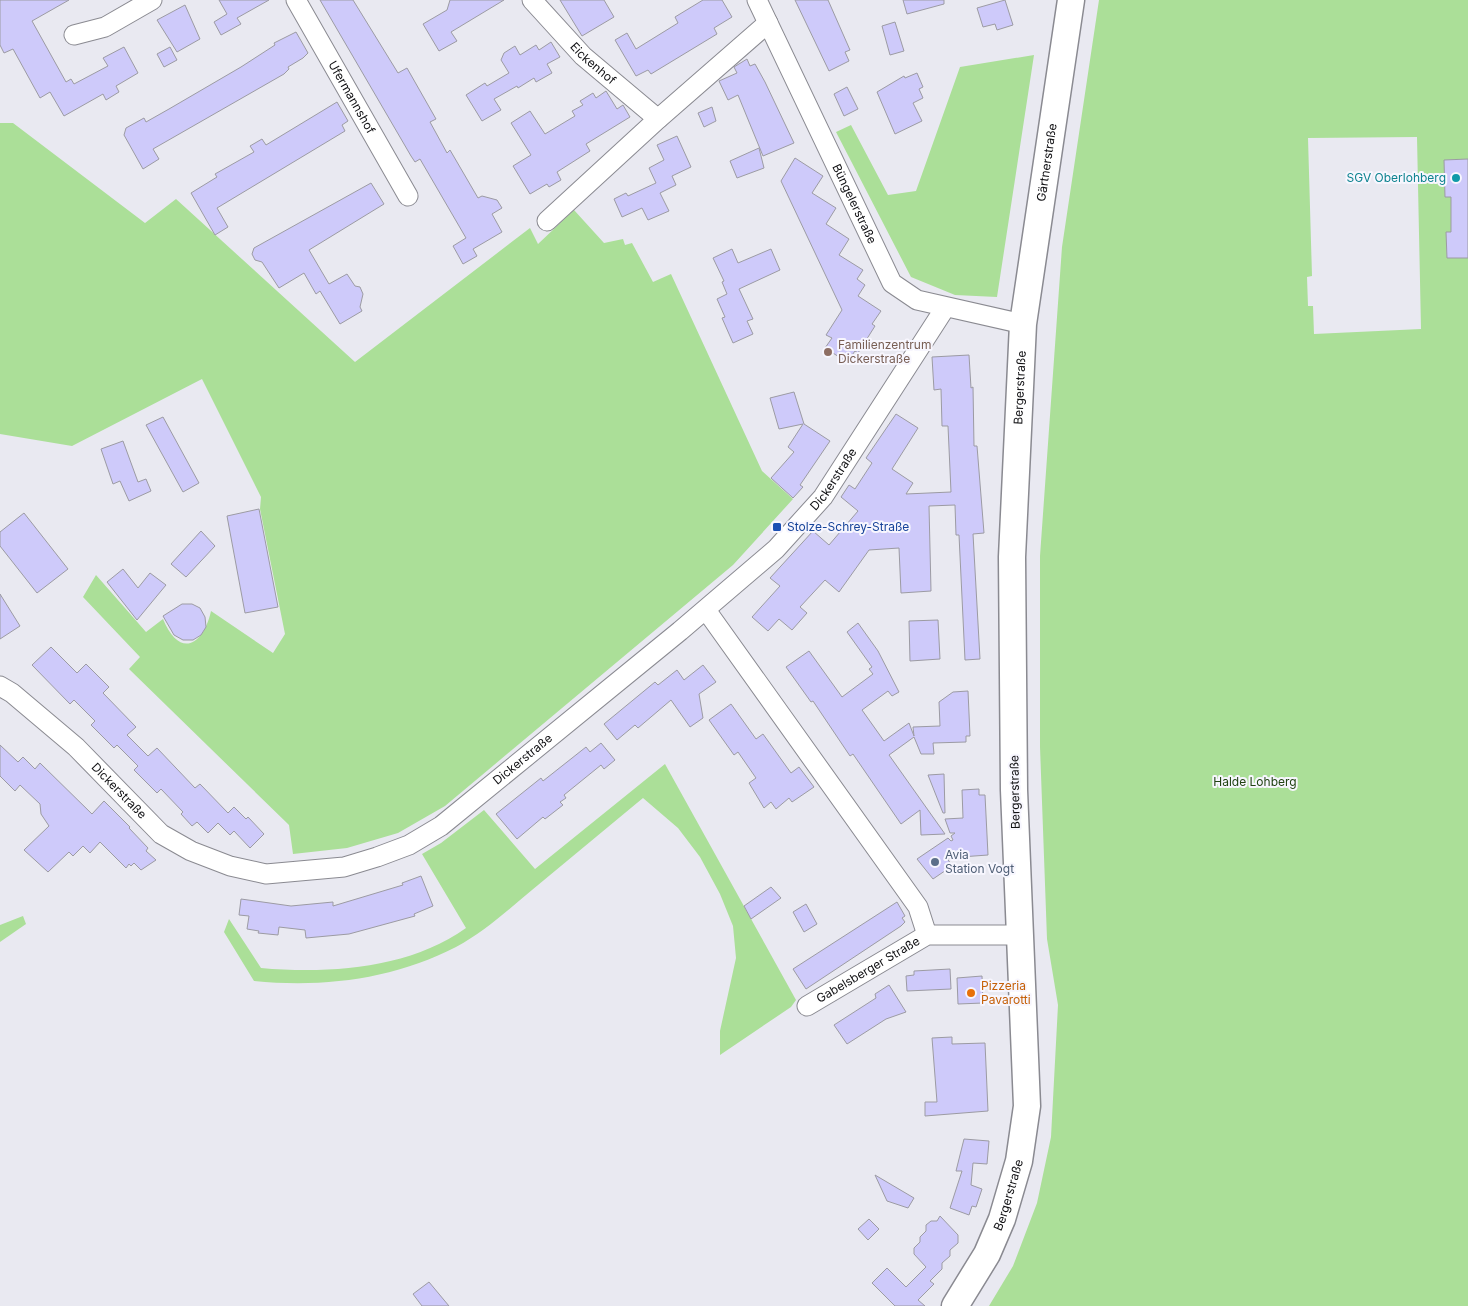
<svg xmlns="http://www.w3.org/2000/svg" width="1468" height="1306" font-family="Inter,sans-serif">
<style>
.green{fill:#abdf98;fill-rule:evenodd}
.building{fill:#cecafa;stroke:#9c9ba3}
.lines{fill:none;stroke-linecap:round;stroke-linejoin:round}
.street-casing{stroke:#8a8a91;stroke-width:21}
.secondary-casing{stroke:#8a8a91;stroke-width:29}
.street{stroke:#fff;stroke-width:19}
.secondary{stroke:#fff;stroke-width:26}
.culture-dot{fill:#0f9aa8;stroke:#f7f6fe;stroke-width:2}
.education-dot{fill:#8d6e63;stroke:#f7f6fe;stroke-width:2}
.transit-dot{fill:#1a4fb4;stroke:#f7f6fe;stroke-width:2}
.service-dot{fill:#5c6f8a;stroke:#f7f6fe;stroke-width:2}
.food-dot{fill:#e8710a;stroke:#f7f6fe;stroke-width:2}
.labels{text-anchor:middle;stroke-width:4;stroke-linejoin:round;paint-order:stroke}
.street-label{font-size:12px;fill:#111114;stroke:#f7f6fe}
.culture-label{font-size:12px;fill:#0d838f;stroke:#f7f6fe;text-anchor:end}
.education-label{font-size:12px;fill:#785e54;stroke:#f7f6fe;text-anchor:start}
.transit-label{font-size:12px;fill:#164399;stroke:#f7f6fe;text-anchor:start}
.park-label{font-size:12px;fill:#214312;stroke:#f7f6fe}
.service-label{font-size:12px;fill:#4e5e75;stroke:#f7f6fe;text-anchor:start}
.food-label{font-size:12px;fill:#c56008;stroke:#f7f6fe;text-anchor:start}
</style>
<rect width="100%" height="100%" fill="#e9e9f1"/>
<g class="green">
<path d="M1099 0H1468V1306H989L1013 1266 1037 1203 1051 1137 1058 1005 1047 939 1040 747V556L1062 247ZM1417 137 1421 329 1314 334 1313 306H1308L1307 277 1312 276 1308 138Z"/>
<polygon points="1034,55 997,297 955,295 911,277 836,132 851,125 888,195 916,191 960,67"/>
<path d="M0 123H13L145 223 176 199 355 362 530 228 538 244 574 210 604 243 623 239 625 245 632 243 653 282 671 274 762 471 793 499 733 565 445 806 398 833 347 848 293 854 289 825 129 669 140 657 83 597 96 575 146 632 163 619C179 658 203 647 211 611L273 653 285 634 260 509 261 497 202 379 72 446 0 434Z"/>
<path d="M665 764 796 1000 791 1007 720 1055V1031L736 958 733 926 720 894 700 857 678 828 643 798C606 829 569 859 532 890 508 910 484 932 456 947 394 979 324 988 254 981L224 932 229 919 261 968C328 974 409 969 466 928L422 854 441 843 484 810 535 869Z"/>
<polygon points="23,916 26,924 0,942 0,925"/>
</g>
<g class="building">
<polygon points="0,0 69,0 32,21 66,82 71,79 74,84 108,66 103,58 124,47 138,73 116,86 119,92 106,100 103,94 64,116 50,92 40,98 13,49 4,53 0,45"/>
<polygon points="219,0 269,0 237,18 241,24 221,35 214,22 227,14"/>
<polygon points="320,0 353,0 398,73 407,68 436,119 430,122 447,153 450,150 478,198 482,196 497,200 502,208 492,214 502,232 473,249 477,256 463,264 453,246 466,238 420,159 415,162 411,156"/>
<polygon points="450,0 504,0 451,32 457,41 439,51 423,24 447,10"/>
<polygon points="560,0 604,0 614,17 582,36"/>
<polygon points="703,0 722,0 732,17 714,28 717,34 651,74 648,70 636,76 615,40 627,33 636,49 678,23 675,17"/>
<polygon points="795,0 828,0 850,50 845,52 849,61 829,71"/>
<polygon points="903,0 944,0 944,4 907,14"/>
<polygon points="1005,0 1013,25 997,30 995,24 983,27 977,8"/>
<polygon points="185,5 200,39 177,52 157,20"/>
<polygon points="895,22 904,51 890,55 882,26"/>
<polygon points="296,32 308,53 303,58 288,67 289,69 284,74 153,149 159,159 143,169 124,135 126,128 144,118 146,122 169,109 241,67 275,45 274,43"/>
<polygon points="551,42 560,57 547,64 552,73 536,82 534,78 518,88 517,86 494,99 501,110 482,121 466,95 485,83 487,86 509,73 501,60 504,53 515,46 520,55 536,45 539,50"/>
<polygon points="170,47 177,60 164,67 157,54"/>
<polygon points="747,59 750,66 755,64 765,82 794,143 763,156 738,95 728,100 719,81 737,73 734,67"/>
<polygon points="917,73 923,87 919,89 923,98 913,103 922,121 895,134 877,92 904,76 905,78"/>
<polygon points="847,87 858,109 844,116 834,94"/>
<polygon points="606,91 617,109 623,105 630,117 586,144 590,151 557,172 561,180 549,187 547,184 530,194 513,166 531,155 511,123 530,111 545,134 575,116 572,111 583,105 580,101 593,93 596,98"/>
<polygon points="337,102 348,121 342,125 345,131 217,208 228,227 215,235 191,193 217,177 215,174 254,152 250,146 262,139 266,145"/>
<polygon points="712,107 716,121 704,127 698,113"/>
<polygon points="677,136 691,167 672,176 676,185 660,193 669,211 648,220 642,208 622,217 614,199 626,193 628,196 656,183 649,168 664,160 657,145"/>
<polygon points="759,148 764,168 737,178 730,161"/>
<polygon points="795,158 823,176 812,193 836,208 826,224 849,239 839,255 863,270 857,279 865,285 858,296 881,311 872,324 875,326 858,353 855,351 847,362 825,348 832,338 826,335 842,310 781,181"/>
<polygon points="1468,159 1468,258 1447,258 1446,232 1451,232 1451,197 1445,197 1444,160"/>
<polygon points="371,183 384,204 309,250 329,284 347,274 355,286 360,287 363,294 360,307 362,311 340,324 320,291 316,294 304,273 279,288 262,262 255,260 252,254 254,248"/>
<polygon points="732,249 738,263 771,249 780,270 739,289 753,319 747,321 753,334 733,343 722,318 725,317 717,299 727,294 722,282 724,281 713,258"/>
<polygon points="969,355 971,388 973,387 974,446 977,446 984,533 973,534 980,659 965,660 959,535 956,535 955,505 929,506 931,591 901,593 899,548 869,550 839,592 825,580 800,607 807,613 792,630 779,619 768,631 752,617 780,586 770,578 813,531 829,545 858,511 841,497 849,485 855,489 872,463 866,458 896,414 918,428 892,469 913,483 906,494 951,492 948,426 942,426 941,389 934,390 932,357"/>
<polygon points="794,392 804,424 830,441 800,485 803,487 793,498 771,478 794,452 788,447 803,424 779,429 770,398"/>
<polygon points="163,417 199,483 183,492 146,425"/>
<polygon points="123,441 138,482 146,479 151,491 129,501 120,481 113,484 101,449"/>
<polygon points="259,509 278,607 245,613 227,516"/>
<polygon points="24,513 68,569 37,593 0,546 0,532"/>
<polygon points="201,531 215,546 186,577 171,564"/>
<polygon points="123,569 138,588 150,573 166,585 137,620 107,582"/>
<polygon points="0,594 20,626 0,639"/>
<polygon points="182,604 192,604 200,608 205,617 206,627 201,635 193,640 183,640 174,635 163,616"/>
<polygon points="938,620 940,659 910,661 909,621"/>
<polygon points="858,623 878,651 899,692 892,696 888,691 862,710 884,741 909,723 914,736 913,727 940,726 939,702 953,692 968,691 970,736 966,736 966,742 933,743 934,754 921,754 914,737 889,755 945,834 921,835 920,810 901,824 853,754 850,756 813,701 811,702 786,667 809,651 842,697 873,674 869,669 872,667 847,632"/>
<polygon points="51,647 77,673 86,664 109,687 103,693 136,727 127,735 148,756 157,748 195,788 200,784 228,813 234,807 246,819 248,817 264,834 250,848 234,831 230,835 218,823 208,833 197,822 192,826 181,814 183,812 161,789 157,793 134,770 138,766 117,745 114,748 91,725 95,721 74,700 70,704 32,665"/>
<polygon points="703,665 716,682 699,694 703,718 690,727 671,700 638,728 635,725 617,740 604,724 655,682 658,685 677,670 684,680"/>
<polygon points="731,704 756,739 763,734 791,773 799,767 814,787 792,802 789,798 776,809 771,802 764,808 749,783 756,778 738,752 734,755 709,720"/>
<polygon points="601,743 615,760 604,769 601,765 564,795 566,798 560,802 563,805 545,819 543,817 517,839 496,814 541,778 543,781 586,747 590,752"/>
<polygon points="0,745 18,762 23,757 35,769 40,763 92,814 104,801 130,827 129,828 148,848 146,851 156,860 141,870 134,863 131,866 129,864 126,868 100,842 90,853 83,846 73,856 69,852 48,872 24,850 49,826 41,814 40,804 20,785 15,791 0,776"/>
<polygon points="944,774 945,813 943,813 928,775"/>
<polygon points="979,789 979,795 985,795 988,855 947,858 952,866 933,879 917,859 948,838 951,841 953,840 951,836 955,833 950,833 945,819 963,818 962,790"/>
<polygon points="421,876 433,906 414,914 415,916 349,934 306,938 305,930 279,927 278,935 258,933 259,931 247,929 249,916 239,915 241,899 291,906 333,902 333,906 403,885 402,883"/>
<polygon points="771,887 781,898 751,919 744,906"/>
<polygon points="897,902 905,916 902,918 905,922 901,926 806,989 793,969"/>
<polygon points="806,904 817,924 804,932 793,912"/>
<polygon points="950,969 951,989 907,991 906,976 914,975 914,971"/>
<polygon points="982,976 983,1003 958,1004 957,978"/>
<polygon points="889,985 906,1012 886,1019 847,1044 834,1025 876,998 875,994"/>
<polygon points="952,1037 952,1044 985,1043 988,1111 925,1116 925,1102 937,1102 932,1038"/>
<polygon points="964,1139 989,1141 987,1164 973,1163 971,1185 982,1189 976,1207 972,1206 969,1215 950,1208 962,1171 956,1171"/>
<polygon points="875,1175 914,1198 908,1208 887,1201"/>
<polygon points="940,1216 958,1235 958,1243 950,1250 950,1256 942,1263 942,1269 930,1281 934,1284 918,1300 925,1306 895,1306 872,1283 887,1268 906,1287 926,1267 914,1254 914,1248 920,1242 920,1237 926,1231 926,1225 931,1221 937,1221"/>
<polygon points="869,1219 879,1229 868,1240 858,1229"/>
<polygon points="429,1282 449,1306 422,1306 413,1294"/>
</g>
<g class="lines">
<g class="street-casing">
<g id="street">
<path id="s1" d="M296 0 408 196"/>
<path id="s2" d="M532 0 583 56 658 119"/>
<path id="s3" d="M757 0 892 283 917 300 1023 324"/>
<polyline points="74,35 105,27 152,0"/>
<polyline points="547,221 658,119 768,23"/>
<polyline points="706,610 918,907 927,935"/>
<path id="s4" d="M0 686 12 693 76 747 161 834 191 851 230 866 266 874 344 867 377 857 409 845 441 826 680 631 776 549 823 497 945 308"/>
<path id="s5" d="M807 1006 927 935H1020"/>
</g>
</g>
<g class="secondary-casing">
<g id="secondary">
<path id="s6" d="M955 1306 987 1254 1002 1219 1019 1161 1027 1106 1014 790 1012 557 1023 324 1071 0"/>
</g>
</g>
<use href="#street" class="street"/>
<use href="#secondary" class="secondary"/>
</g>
<circle class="culture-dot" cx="1456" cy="178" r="5"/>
<circle class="education-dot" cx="828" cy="352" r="5"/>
<rect class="transit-dot" x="772" y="522" width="10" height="10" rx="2.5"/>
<circle class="service-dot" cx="935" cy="862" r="5"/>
<circle class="food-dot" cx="971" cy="993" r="5"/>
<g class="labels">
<g class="street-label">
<text dy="4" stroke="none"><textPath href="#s2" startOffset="88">Eickenhof</textPath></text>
<text dy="4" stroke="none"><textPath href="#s1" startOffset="112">Ufermannshof</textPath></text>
<text dy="4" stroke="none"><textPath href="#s6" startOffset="1161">Gärtnerstraße</textPath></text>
<text dy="4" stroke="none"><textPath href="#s3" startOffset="226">Büngelerstraße</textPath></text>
<text dy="4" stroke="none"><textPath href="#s6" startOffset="934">Bergerstraße</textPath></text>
<text dy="4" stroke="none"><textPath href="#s4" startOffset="1042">Dickerstraße</textPath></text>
<text dy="4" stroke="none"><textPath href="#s4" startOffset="622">Dickerstraße</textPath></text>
<text dy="4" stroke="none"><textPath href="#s4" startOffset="159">Dickerstraße</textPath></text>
<text transform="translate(1015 792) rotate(-91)" y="4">Bergerstraße</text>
<text dy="4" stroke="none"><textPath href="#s5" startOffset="71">Gabelsberger Straße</textPath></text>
<text dy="4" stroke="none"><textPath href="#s6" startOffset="124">Bergerstraße</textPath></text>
</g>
<g class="culture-label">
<text x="1446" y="182">SGV Oberlohberg</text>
</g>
<g class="education-label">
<text x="838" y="349">Familienzentrum<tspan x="838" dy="14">Dickerstraße</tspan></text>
</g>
<g class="transit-label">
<text x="787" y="531">Stolze-Schrey-Straße</text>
</g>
<g class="park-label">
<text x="1255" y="786">Halde Lohberg</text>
</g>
<g class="service-label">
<text x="945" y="859">Avia<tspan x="945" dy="14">Station Vogt</tspan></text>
</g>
<g class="food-label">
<text x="981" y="990">Pizzeria<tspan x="981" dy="14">Pavarotti</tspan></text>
</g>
</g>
</svg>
